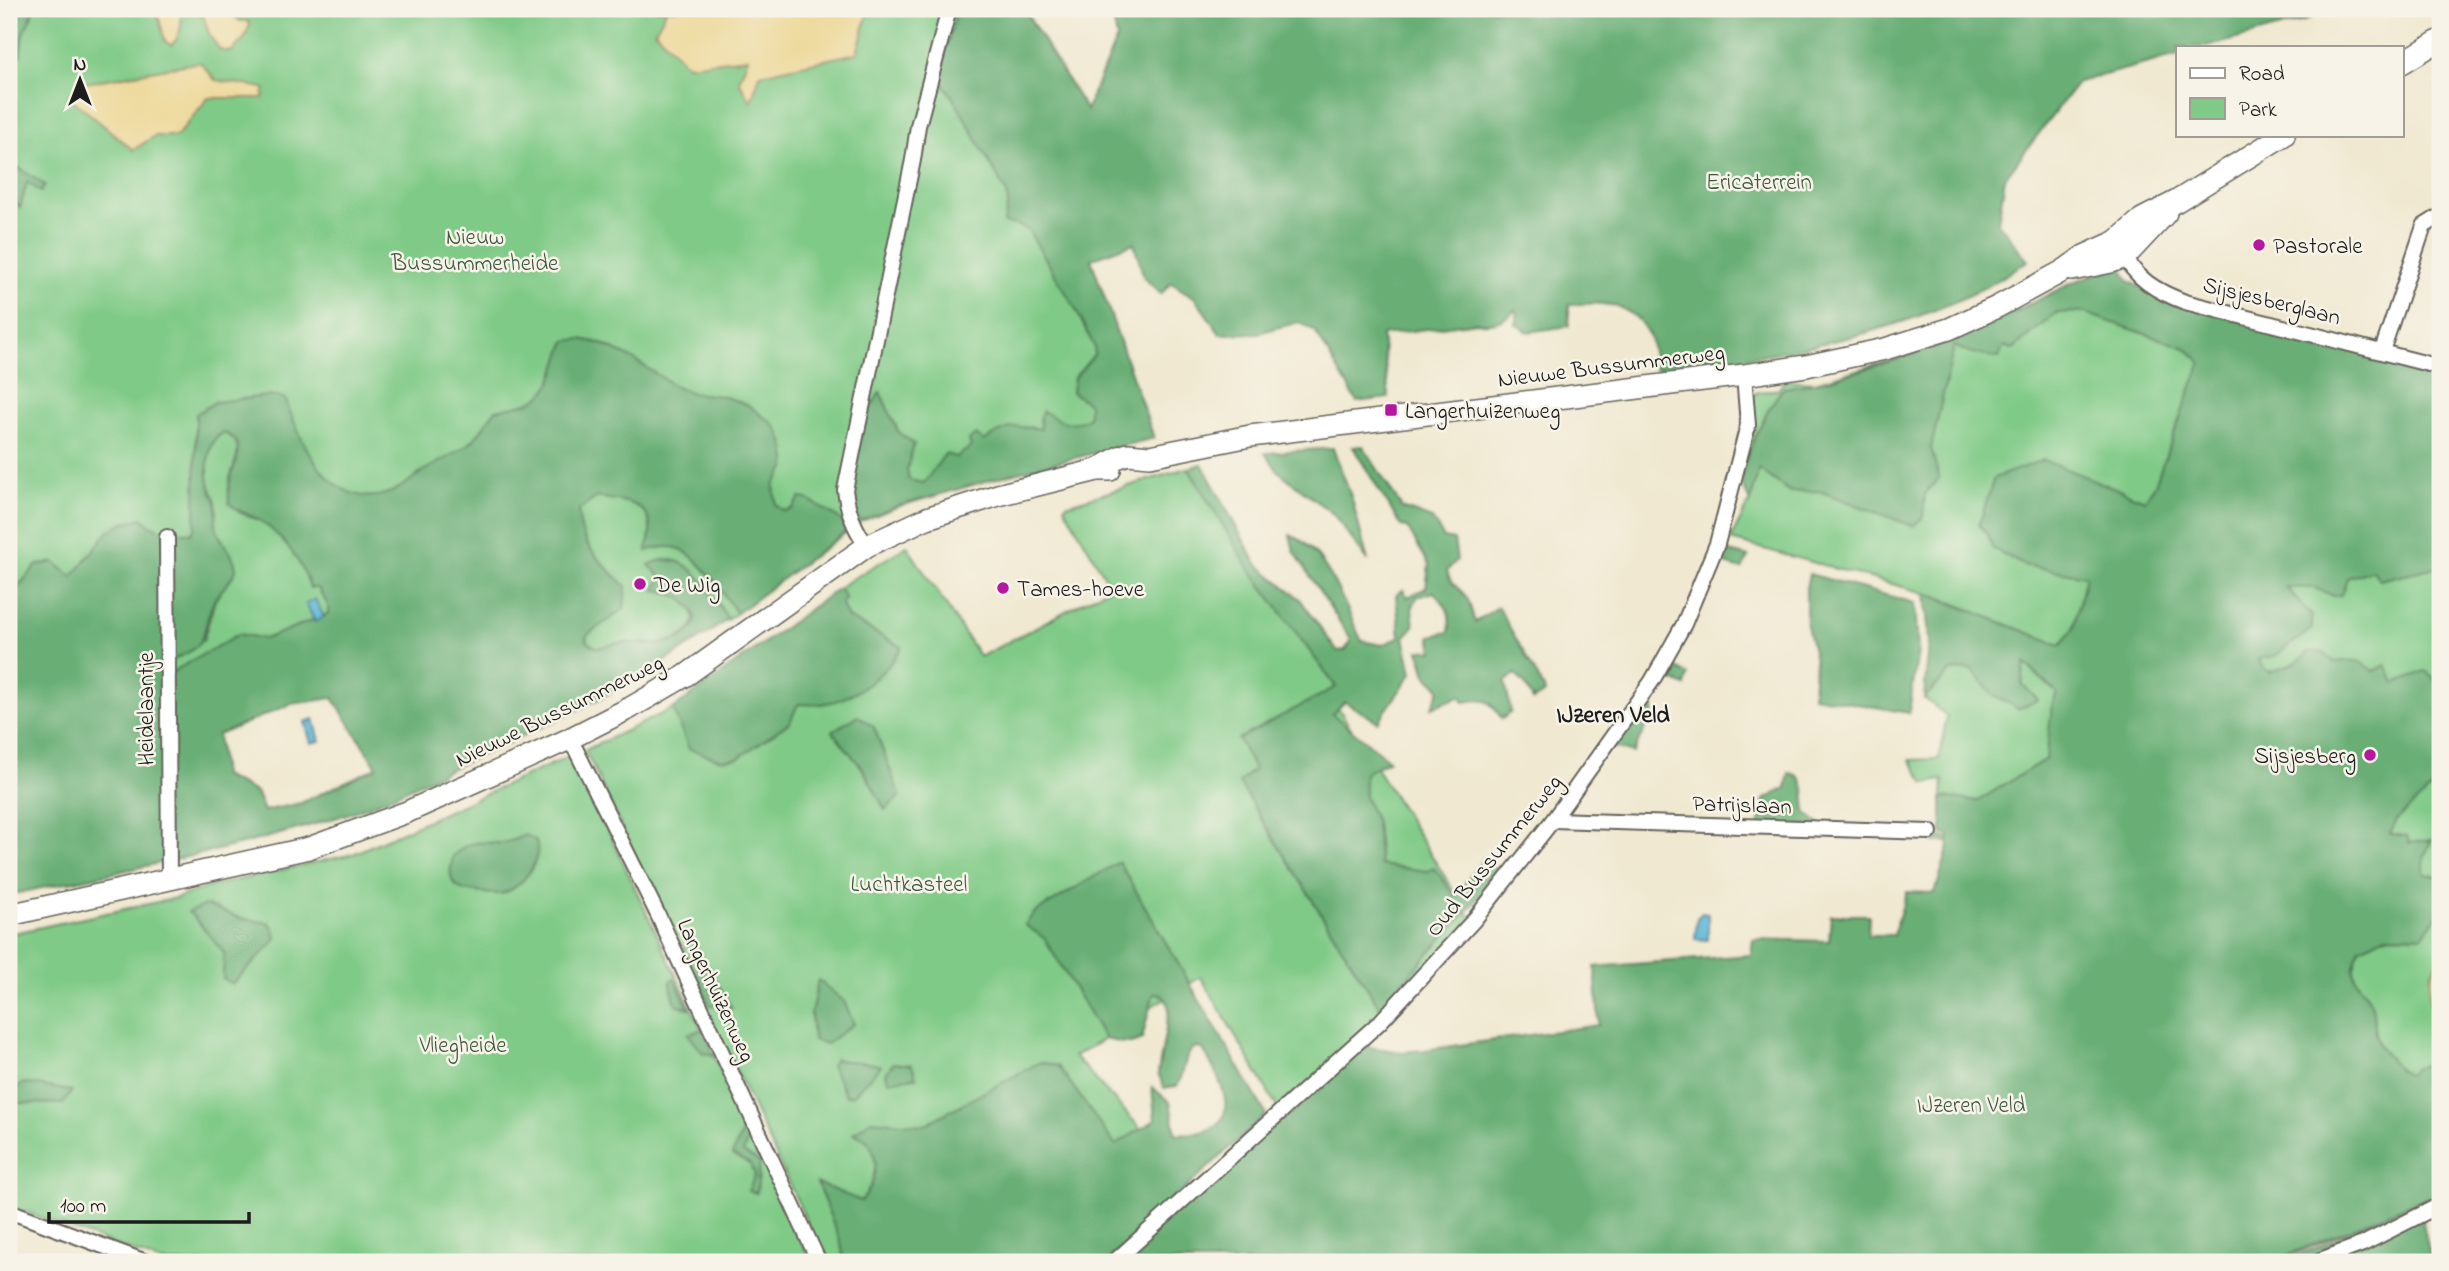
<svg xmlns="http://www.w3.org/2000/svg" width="2449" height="1271" font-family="'Indie Flower',sans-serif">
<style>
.green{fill:#80ca87;stroke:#4e7352;stroke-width:2;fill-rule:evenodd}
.forest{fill:#68ae74;stroke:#426548;stroke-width:2;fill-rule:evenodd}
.sand{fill:#eeda9e;stroke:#857b5d;stroke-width:2}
.water{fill:#59b5d7;stroke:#3a687a;stroke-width:2}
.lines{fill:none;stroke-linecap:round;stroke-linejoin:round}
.street-casing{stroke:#66635b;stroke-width:18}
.secondary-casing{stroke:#66635b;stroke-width:24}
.street{stroke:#fff;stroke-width:14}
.secondary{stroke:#fff;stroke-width:21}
.poi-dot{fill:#b5179e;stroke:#f7f3e8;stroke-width:2.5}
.labels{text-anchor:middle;stroke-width:5;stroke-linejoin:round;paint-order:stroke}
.park-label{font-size:23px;fill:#3f5941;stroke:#f7f3e8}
.poi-label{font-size:23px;fill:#1c1c1c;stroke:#f7f3e8;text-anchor:start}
.street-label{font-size:23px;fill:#1c1c1c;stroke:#f7f3e8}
.neighbourhood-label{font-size:24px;font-weight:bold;fill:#1c1c1c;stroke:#f7f3e8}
</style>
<rect width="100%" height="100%" fill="#f7f3e8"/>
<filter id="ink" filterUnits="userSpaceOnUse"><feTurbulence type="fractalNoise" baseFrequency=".0143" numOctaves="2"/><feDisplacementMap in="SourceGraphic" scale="14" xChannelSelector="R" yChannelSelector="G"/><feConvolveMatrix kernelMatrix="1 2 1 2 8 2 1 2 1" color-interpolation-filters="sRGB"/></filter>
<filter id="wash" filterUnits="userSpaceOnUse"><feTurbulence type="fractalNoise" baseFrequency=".00686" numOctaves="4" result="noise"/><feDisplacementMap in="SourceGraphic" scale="28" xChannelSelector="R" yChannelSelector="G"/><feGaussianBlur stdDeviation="1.57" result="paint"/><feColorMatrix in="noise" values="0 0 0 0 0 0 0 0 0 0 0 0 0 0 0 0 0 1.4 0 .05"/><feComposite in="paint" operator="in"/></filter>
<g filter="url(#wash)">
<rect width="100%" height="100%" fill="#f0e8d0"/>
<g class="green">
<path d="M9 9H962L1148 438 1022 470 900 505 862 521 811 558 776 505 775 494 609 455 318 588 328 605V614L265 639 239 634 172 673 9 697ZM215 402 336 555 287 546 275 532 261 521 238 512C235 504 229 493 229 485 229 466 253 442 223 433 207 441 206 467 209 483 210 490 215 496 216 503 218 512 214 522 217 531 223 545 235 554 236 570L215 600 203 642 191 533 195 528Z"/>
<path d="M2091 275 2167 303 2440 370V877L2424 874V857L2431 841 2348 957V992L2378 1060 2408 1075C2394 1066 2379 1050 2375 1034 2373 1025 2374 1015 2372 1007 2362 977 2344 985 2360 948L2389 935 2422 936 2440 912V958L2431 975 2430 1004 2440 1013V1083L2435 1085 2440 1119V1194L2275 1262H1156L1147 1236 1362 1046 1399 1080 1918 953 1967 891 1973 841 1934 842V838H1956L2042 761 1978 801 1942 797 1943 780 1925 783 1910 760 1939 759 1947 716 1924 698 1951 671 1972 669 1992 694 2022 684 2024 663 2056 692 2068 636 2060 646 1936 596 1731 540C1737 522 1749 509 1753 492L1744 490 1769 411 1750 452 1745 467H1743L1753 397 1755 393 1778 389 1786 380 1815 382 1905 356 1987 324Z"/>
<polygon points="1188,468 1336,687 1328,692 1475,924 1280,1112 1201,977 1103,1035 1105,1039 1074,1056 1188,1180 1113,1262 826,1262 585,750 685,703 840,590 841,586 907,546 980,657 1111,587 1064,507 1066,505"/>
<path d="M597 497C620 501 652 500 650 533 650 539 648 544 647 550 657 548 671 544 681 549 702 560 723 593 737 613L728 619 707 587 662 578V590C701 600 708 632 665 643 650 647 637 642 621 643 607 644 597 653 586 640L587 635 597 628V559L582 534 578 523 579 510Z"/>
<polygon points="570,756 582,775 811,1262 161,1262 9,1206 9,934 176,898 211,886 353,854"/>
</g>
<g class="forest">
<path d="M9 9H34C33 19 25 25 23 35 19 50 25 59 9 71Z"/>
<path d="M957 9H1024L1086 110 1117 38 1111 9H2310V19L2207 47H2178V55L2078 82 2005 178 1998 222 2028 261C2015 269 2001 278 1987 286 1890 338 1764 358 1655 369 1654 359 1653 345 1649 336 1633 302 1602 301 1569 305V326L1528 332 1516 324V309C1506 320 1492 326 1477 322L1382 335 1389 398 1357 402 1315 331 1299 322 1258 333 1220 334 1195 298 1171 283 1161 294 1144 278 1134 243 1091 259 1154 438 1018 472 896 507 862 521 856 518 848 481 865 417 880 392 899 433 914 444 907 469 909 480 924 483 945 454 956 457 971 447 969 440 976 435 984 441C1006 426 1015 425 1041 429L1040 416 1043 411C1059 421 1072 428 1089 417V404L1072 392 1074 378 1094 355 1095 348 1075 308 1028 230 1017 225 1004 223 1008 204 1007 194 954 99 938 77Z"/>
<polygon points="19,168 45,185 41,192 27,182 20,208 9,193 9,175"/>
<path d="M2122 268 2129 281 2167 301 2440 369V566L2379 580 2373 570 2347 578 2341 595 2334 596 2314 588 2286 587 2312 616V629L2275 656 2259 659 2262 667 2270 672C2283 667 2299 664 2308 652H2323L2335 662C2353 659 2360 659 2374 671L2386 665 2395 683 2425 671 2440 684V782L2397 819 2390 834 2407 836 2409 843 2431 840 2424 857V874L2440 877V912L2422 936 2389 935 2360 948C2344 985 2361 977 2372 1006 2374 1015 2373 1025 2375 1034 2379 1050 2394 1066 2408 1075L2414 1068 2435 1062V1085L2440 1083V1193L2407 1205 2271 1262H2101L2086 1260 2080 1262H1119L1243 1149 1290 1114 1362 1046 1402 1052 1425 1050 1599 1025 1595 967 1751 955 1753 939 1829 941 1831 915H1869L1868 935H1893L1907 892 1935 893 1949 846 1950 835 1942 834V797L1978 801 2046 759 2052 705 2057 693 2025 663 2022 684 2038 700 2018 709 1992 694 1971 669 1951 671 1924 698 1929 641 1925 593 2060 645 2073 630 2086 576 2023 565 1992 548 1988 535 1979 525 1994 478 2043 460 2145 500 2155 484 2201 362 2186 348 2082 312 2056 313 2013 349 2004 346 1998 358 1971 353 1954 346 1931 448 1939 478 1925 494 1923 517 1913 526 1819 491 1790 492 1759 469 1750 503C1748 496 1743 489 1742 482 1739 465 1771 400 1784 388 1858 376 1930 350 1999 320 2040 301 2077 274 2122 268Z"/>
<path d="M581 339 600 343 630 357 678 388 693 393 723 396 748 405 772 423 779 431 785 447 787 460 785 468 774 485 776 505 784 511 792 509 800 498 807 499 840 519 844 524 845 532 737 613C723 594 702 559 680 549 670 545 656 548 647 551 647 545 650 540 650 534 653 500 620 501 597 497L579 510C577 544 603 564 626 586L624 609 587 635 586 640C597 653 607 644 620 643 643 641 655 649 679 638 717 621 682 592 655 590L661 577 649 565C688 544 710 592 728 619 645 681 549 725 455 767 417 784 378 805 338 817 231 851 119 871 9 895V597L37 565 54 562 72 577 108 532 123 523 142 518C160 534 169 532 191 533L195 528 196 414 215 402 268 396 285 398C299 438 328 507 382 495 400 491 413 477 428 468 442 460 458 453 470 443 481 434 486 420 496 410 507 407 519 406 530 402 556 392 555 363 566 341ZM223 433C251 442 231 466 229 486 228 491 229 497 229 503 239 513 251 514 262 522 283 536 303 564 310 588H318L328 605V614L265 639 239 634 172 672V660C213 644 199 634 214 601 220 590 231 582 236 570 235 554 223 545 217 531 214 522 218 512 216 503 215 496 210 490 209 483 206 467 207 440 223 433ZM333 698 377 767 301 803 264 811 256 792 223 776 218 735 291 704Z"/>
<path d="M1363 446 1402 508 1432 519 1444 538 1454 540 1457 560 1447 571C1451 587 1461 587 1468 600 1471 606 1472 615 1475 622L1498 607 1544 688 1545 693 1533 700 1525 684 1515 674 1505 682 1511 712 1502 719C1489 699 1487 698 1464 702L1461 696 1432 707 1440 689 1426 675 1419 650 1433 651 1430 636 1449 632C1452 613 1447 606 1434 592L1417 597 1412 609 1414 626 1404 637 1412 673 1378 722 1345 702 1332 714 1389 760 1365 773V797L1376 822 1380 865 1427 871 1434 868 1455 896 1484 858 1501 873 1380 1008 1239 783 1254 769 1238 739 1336 687 1250 570 1188 468 1202 464 1256 563 1300 599 1337 651 1345 650 1350 643V638L1294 551 1290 535C1326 547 1346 610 1362 641L1382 645 1400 637 1396 595 1403 590 1408 597 1426 588 1429 565 1407 527 1401 526 1353 447Z"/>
<polygon points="1333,448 1352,499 1368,561 1333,514 1278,471 1265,453"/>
<polygon points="1721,550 1749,557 1742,569 1719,562"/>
<polygon points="1809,574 1915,603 1918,651 1909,713 1813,696 1815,660 1806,621 1806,588"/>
<path d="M839 588 846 599 841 603 848 618 902 647C885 675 854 700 821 704 814 705 806 704 798 704L790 722 738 758 722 760 689 749 673 709Z"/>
<polygon points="1670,663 1688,675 1685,686 1662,675"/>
<polygon points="1644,697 1654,710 1633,753 1614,747"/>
<polygon points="858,716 874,727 900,796 885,810 863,769 832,731"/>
<path d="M1789 773C1810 775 1802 799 1807 814L1819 824 1759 828 1764 800 1786 788Z"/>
<path d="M526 835 536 841C543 862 520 891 499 894 492 894 484 893 477 892 469 891 458 890 453 882 448 874 452 864 453 856 472 838 476 843 499 843 509 843 517 838 526 835Z"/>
<path d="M1119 862 1266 1114 1106 1262H844L841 1243 817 1183 861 1201C875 1186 881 1159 868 1142 865 1138 857 1135 853 1133L871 1120 924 1125 1040 1062 1058 1066 1115 1145 1155 1120 1152 1087 1170 1102 1176 1134C1185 1133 1196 1134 1205 1131 1245 1118 1216 1073 1203 1049L1194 1048C1182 1058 1186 1073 1177 1086L1164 1088 1158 1073 1169 1011C1168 1002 1166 996 1157 993L1153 995 1142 1039C1129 1046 1119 1042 1105 1039L1044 938 1025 925 1034 913Z"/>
<polygon points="206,905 240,918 269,923 274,928 276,938 271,945 232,984 223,978 224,953 195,918 188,912"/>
<polygon points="693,941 732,1008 710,1005 682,949"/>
<polygon points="674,978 689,1008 676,1005 670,981"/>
<polygon points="818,980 844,1001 854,1024 826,1044 813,1040 811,1014"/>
<polygon points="703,1029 715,1055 703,1053 688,1034"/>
<path d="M835 1059C853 1064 863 1059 881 1066L853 1095 846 1096 831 1065Z"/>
<polygon points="893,1063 912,1065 916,1077 888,1081 886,1073"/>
<polygon points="24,1083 72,1091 63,1104 14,1103 9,1101 9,1092"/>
<polygon points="743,1130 749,1136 743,1153 760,1162 757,1193 748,1191 755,1175 750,1164 732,1155"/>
<polygon points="2419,1206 2431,1259 2402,1251 2359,1262 2283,1262"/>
</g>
<g class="sand">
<path d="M154 9H182C181 22 182 37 171 45L165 41 159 19 153 10Z"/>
<polygon points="196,9 235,9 232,14 240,21 248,21 250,25 244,39 231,52 220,50 210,36 204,18"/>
<polygon points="667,9 869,9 857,53 760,74 751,102 739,81 748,58 687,65 655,31"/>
<polygon points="200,62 215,80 265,88 263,98 208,98 177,136 155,136 133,150 68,96 80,84"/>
<path d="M2440 958V1013L2430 1004C2428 985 2431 974 2440 958Z"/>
</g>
<g class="water">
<polygon points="315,599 324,617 315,622 306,604"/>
<polygon points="314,719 320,741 311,743 305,722"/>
<polygon points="1702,913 1708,914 1708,940 1695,939 1697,918"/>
</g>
</g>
<g filter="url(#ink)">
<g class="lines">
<g class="street-casing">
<g id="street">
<path d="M2121 250C2135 279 2156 291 2185 302L2440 367"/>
<polyline points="2382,351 2424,226 2440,216"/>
<polyline points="167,537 169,881"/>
<path d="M867 546C854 528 848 512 845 490L913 160 918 126 949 9"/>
<polyline points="567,740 576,750 658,915 819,1262"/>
<polyline points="1553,820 1930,832"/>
<polyline points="9,1211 146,1262"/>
<polyline points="1114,1262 1380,1022 1474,920 1553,820 1652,681 1684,624 1717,544 1748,425 1744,375"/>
<polyline points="2315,1262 2363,1244 2440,1205"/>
</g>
</g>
<g class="secondary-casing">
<g id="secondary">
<polyline points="2402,63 2440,40"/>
<polyline points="2072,270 2111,262 2125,257 2166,213"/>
<polyline points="1097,470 1119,457 1128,454 1150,456 1250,436 1744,375 1806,366 1885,349 1949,329 1997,307 2063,271 2084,256 2117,241 2142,219 2177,201 2284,135"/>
<polyline points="9,915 309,848 407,812 567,740 630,708 685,676 867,546 927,518 998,495 1097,470 1110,470"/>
</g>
</g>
<use href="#street" class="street"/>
<use href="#secondary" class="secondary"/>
</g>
</g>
<g class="poi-dot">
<circle cx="2259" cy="245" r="7"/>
<rect x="1384" y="403" width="14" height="14" rx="3.5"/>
<circle cx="640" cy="584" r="7"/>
<circle cx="1003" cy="588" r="7"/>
<circle cx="2370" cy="755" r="7"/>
</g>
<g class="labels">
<g class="park-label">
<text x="1759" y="189">Ericaterrein</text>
<text x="475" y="244">Nieuw<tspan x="475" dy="26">Bussummerheide</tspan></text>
<text x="909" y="891">Luchtkasteel</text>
<text x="463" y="1052">Vliegheide</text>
<text x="1971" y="1112">IJzeren Veld</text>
</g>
<g class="poi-label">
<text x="2273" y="253">Pastorale</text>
<text x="1405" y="418">Langerhuizenweg</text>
<text x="654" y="592">De Wig</text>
<text x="1017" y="596">Tames-hoeve</text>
<text x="2356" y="763" text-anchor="end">Sijsjesberg</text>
</g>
<g class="street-label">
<text transform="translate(2272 300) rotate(14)" y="8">Sijsjesberglaan</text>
<text transform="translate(1611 365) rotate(-7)" y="8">Nieuwe Bussummerweg</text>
<text transform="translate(145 709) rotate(-90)" y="8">Heidelaantje</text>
<text transform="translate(559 710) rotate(-26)" y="8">Nieuwe Bussummerweg</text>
<text transform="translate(1742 804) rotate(2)" y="8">Patrijslaan</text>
<text transform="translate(1493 855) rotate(-51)" y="8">Oud Bussummerweg</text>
<text transform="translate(717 990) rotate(65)" y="8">Langerhuizenweg</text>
</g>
<g class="neighbourhood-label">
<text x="1613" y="722">IJzeren Veld</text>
</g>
</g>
<rect width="2449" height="1271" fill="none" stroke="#f7f3e8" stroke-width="35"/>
<rect x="2176" y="46" width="228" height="91" fill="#f7f3e8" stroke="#9f9d96" stroke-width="2"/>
<rect x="2190" y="68" width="35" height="10" fill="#ffffff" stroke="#9f9d96" stroke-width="2"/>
<text x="2239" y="80" font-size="21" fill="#1c1c1c">Road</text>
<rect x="2190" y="98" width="35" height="21" fill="#80ca87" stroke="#9f9d96" stroke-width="2"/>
<text x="2239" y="116" font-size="21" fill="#1c1c1c">Park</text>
<g transform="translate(80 80)" stroke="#f7f3e8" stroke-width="5" paint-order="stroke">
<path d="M0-5L12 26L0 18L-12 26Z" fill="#1c1c1c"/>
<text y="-10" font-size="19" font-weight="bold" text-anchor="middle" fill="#1c1c1c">N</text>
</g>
<path d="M49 1212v10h200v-10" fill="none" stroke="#1c1c1c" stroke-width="3.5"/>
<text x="60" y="1212" font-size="21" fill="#1c1c1c" stroke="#f7f3e8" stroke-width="5" paint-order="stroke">100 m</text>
</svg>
